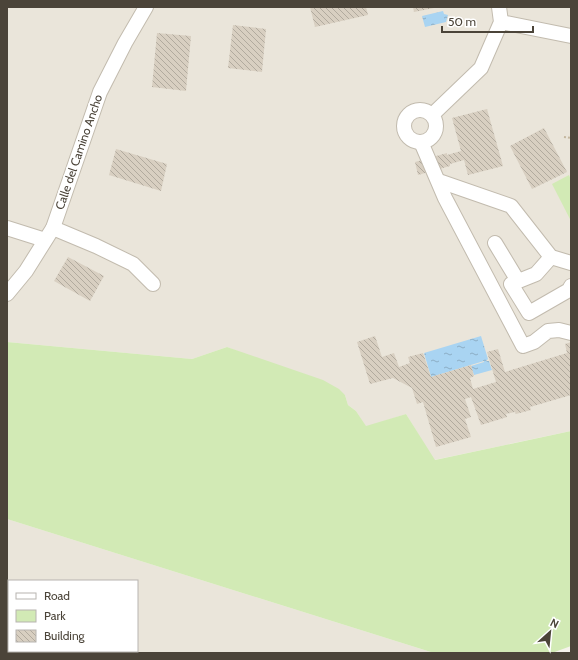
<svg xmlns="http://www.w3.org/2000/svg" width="578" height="660" font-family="Cabin,sans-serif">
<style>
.residential{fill:#eae5da;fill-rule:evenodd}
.green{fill:#d2eab5}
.water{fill:url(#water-ripples)}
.building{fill:url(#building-back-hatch)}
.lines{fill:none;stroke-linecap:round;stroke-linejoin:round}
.minor-casing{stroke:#c2bbae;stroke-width:16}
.path{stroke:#c4b79f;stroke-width:2;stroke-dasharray:2 2;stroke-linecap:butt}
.minor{stroke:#fff;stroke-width:14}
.labels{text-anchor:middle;stroke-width:3.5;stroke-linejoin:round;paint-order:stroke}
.street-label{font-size:12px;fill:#4b4439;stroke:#fff}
</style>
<defs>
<pattern id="water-ripples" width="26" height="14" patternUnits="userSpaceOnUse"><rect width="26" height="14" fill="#a9d4f2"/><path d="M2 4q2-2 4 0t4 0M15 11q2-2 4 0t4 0" fill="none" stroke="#8caec5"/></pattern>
<pattern id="building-back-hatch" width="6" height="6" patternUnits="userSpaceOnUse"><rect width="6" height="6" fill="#d8cfc1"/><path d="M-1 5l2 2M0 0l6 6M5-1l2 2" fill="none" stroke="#b1aa9e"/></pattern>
</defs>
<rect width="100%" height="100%" fill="#f6f3ec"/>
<g class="residential">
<polygon points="7,7 571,7 571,431 434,460 406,414 366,427 356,411 348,405 345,395 227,347 192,359 7,342"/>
<path d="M7 519 434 653H7ZM9 581H137V651H9Z"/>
</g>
<g class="green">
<polygon points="569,175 571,180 571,221 552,184"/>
<polygon points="7,342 192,359 227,347 323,380 339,389 345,395 348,405 356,411 366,426 406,414 435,460 571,431 571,646 552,653 434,653 7,519"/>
</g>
<g class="water">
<polygon points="443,11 444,14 448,15 446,22 425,27 422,16"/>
<polygon points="481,336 488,359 486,361 489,361 492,370 474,375 471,366 484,362 484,361 431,377 424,353"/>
</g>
<g class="building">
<polygon points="310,7 366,7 368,15 315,27"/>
<polygon points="413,7 433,7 434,8 414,12"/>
<polygon points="233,25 266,29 262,72 228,68"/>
<polygon points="157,33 191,36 186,91 152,87"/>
<polygon points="487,109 503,166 468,175 464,160 450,164 450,166 418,175 415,162 447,153 447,155 461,151 452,118"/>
<polygon points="544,128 567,172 532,189 510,146"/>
<polygon points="116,149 167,164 161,191 109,175"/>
<polygon points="68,257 104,276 90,301 54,281"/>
<polygon points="375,336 382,357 394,353 399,367 410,363 408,357 423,353 431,377 471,365 474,376 470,378 473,389 496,382 487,352 498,349 505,372 567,353 565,344 571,342 571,395 530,407 531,410 516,414 515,412 506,414 507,417 481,425 471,397 465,399 471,417 465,419 471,437 436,447 423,402 417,404 412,388 393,378 370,384 357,342"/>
</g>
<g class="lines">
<g class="minor-casing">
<g id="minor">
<polyline points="501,22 571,36"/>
<circle cx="420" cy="126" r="16"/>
<polyline points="432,115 481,68 501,22 499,7"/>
<polyline points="421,142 445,198 523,346 534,342 548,331 559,330 571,333"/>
<polyline points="439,181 511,206 551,257 571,263"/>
<polyline points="7,228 45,240"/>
<polyline points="53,228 96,246 133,264 153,284"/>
<polyline points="495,243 518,281"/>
<polyline points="551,257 536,274 511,284 529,313 569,290 571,286"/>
<polyline points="7,294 26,271 53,228 100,92 125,43 146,7"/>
<polyline points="38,653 40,651"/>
</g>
</g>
<polyline class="path" points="564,137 571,138"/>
<use href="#minor" class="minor"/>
</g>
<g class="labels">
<g class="street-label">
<text transform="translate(79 152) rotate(-71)" y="4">Calle del Camino Ancho</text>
</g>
</g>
<rect width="578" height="660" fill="none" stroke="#4b4439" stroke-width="16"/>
<rect x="8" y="580" width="130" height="72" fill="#ffffff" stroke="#b7b4b0"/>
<rect x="16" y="593" width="20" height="6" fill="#ffffff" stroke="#b7b4b0"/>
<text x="44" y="600" font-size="12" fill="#4b4439">Road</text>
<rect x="16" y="610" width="20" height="12" fill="#d2eab5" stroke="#b7b4b0"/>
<text x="44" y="620" font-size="12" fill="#4b4439">Park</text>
<rect x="16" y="630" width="20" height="12" fill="url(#building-back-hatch)" stroke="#b7b4b0"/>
<text x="44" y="640" font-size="12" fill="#4b4439">Building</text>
<g transform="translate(550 632) rotate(27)" stroke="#ffffff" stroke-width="3" paint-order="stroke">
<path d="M0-3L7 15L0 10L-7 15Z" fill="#4b4439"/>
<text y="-6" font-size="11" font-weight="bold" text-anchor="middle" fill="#4b4439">N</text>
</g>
<path d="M442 26v6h91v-6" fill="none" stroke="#4b4439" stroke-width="2"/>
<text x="448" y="26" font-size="12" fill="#4b4439" stroke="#ffffff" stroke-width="3" paint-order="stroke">50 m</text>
</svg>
